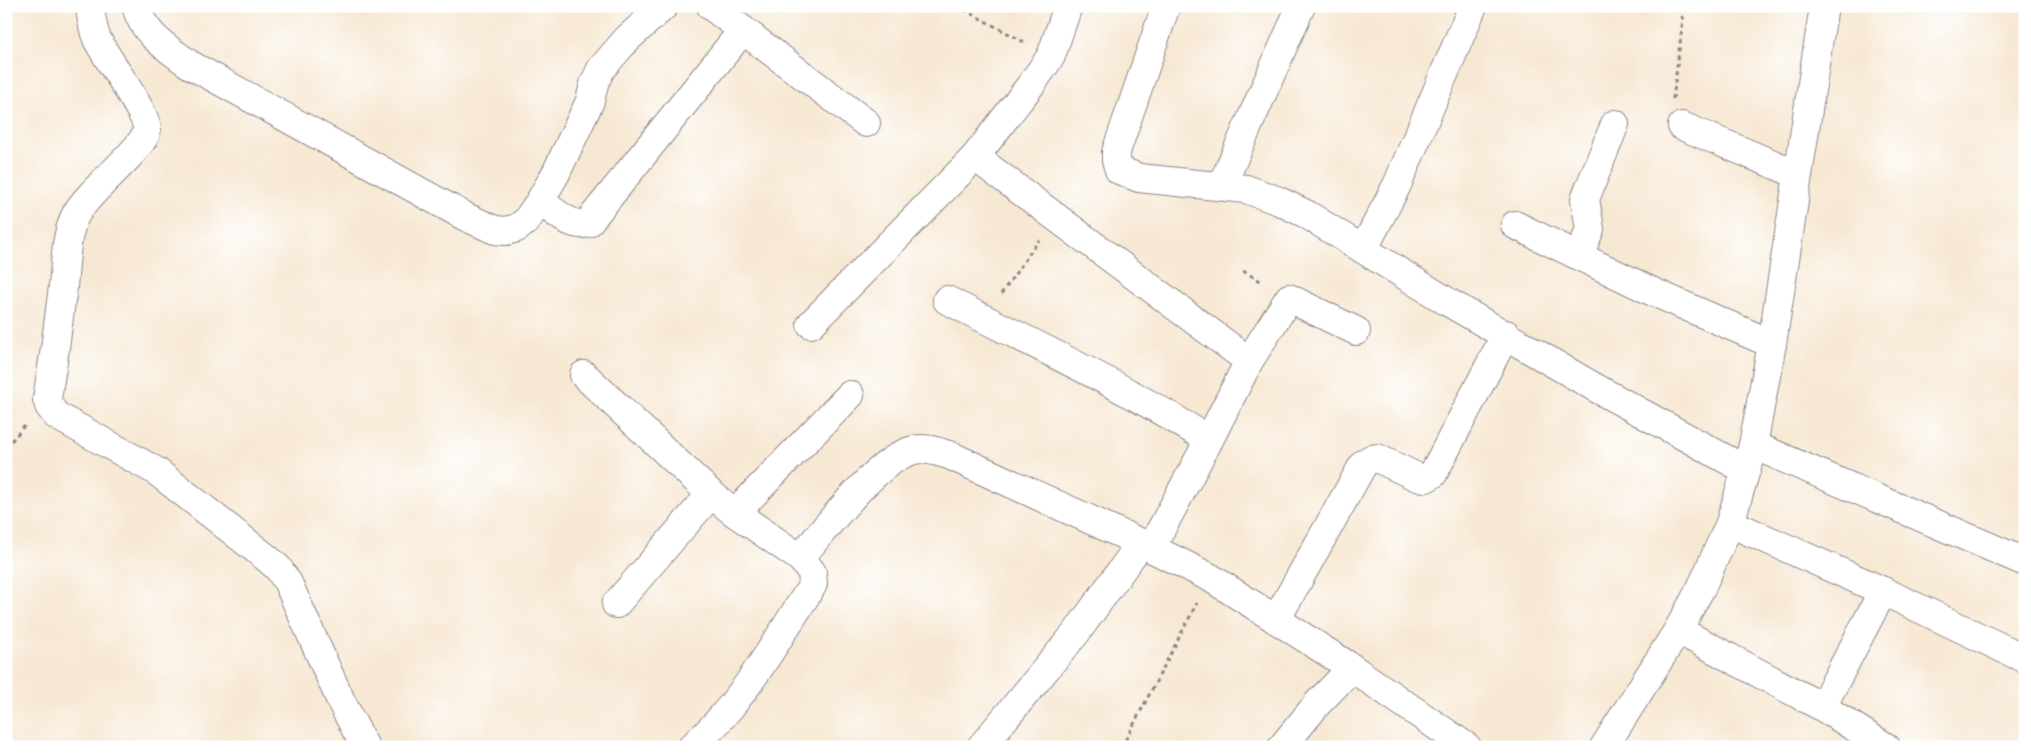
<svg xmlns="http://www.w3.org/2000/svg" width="2031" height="753" font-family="Caveat,sans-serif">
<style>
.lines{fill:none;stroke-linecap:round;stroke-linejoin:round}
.street-casing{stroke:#8c8587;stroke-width:30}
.path{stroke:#8c8587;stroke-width:3;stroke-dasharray:4 4;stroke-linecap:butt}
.street{stroke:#fff;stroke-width:28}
</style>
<rect width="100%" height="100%" fill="#fff"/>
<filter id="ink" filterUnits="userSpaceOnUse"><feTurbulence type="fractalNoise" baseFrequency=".02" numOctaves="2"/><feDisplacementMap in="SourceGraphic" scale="10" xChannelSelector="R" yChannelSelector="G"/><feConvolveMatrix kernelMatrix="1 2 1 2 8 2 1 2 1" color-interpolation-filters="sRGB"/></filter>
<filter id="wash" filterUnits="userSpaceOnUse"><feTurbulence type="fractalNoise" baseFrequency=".0096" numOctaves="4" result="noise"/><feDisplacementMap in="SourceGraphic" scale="20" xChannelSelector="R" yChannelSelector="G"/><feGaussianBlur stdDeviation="1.12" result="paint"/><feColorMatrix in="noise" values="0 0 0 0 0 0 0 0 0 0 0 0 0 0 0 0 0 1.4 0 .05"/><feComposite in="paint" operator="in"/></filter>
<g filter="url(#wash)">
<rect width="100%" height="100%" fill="#f7e8d3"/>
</g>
<g filter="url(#ink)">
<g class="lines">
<g class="street-casing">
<g id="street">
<path d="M90 6C91 16 93 30 97 39 106 58 147 113 147 129 146 148 86 192 75 216 64 240 66 268 62 294 58 329 53 364 47 399L49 406 57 416 156 471 268 559 278 568 288 583 341 701 365 747"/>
<path d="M136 6C143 34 167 48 189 64L466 217 495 230 506 231 517 228 526 221 540 201 556 173 590 101 594 84 601 69 627 39 664 6"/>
<polyline points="711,6 866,123"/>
<polyline points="1068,6 1051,56 1033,82 975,157 1249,361"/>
<polyline points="1166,6 1116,152 1116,160 1119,170 1139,178 1246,189 1279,201 1306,214 1448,302 1596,388 1746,470"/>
<polyline points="1682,126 1797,174"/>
<polyline points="1222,185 1301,6"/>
<path d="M540 201C553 210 572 229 588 223L743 30"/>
<polyline points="1515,225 1651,291 1772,344"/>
<polyline points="1364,248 1397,185 1473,6"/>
<polyline points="1579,256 1590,229 1585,199 1615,124"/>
<path d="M947 300C1035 345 1126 387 1209 440"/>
<polyline points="811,324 975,157"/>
<path d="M584 375 711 494 735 513 800 558 812 572 813 584 809 591C774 644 740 706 692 747"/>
<polyline points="1753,445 2025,562"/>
<polyline points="735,513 850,395"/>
<polyline points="1730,523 1883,591 1822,707"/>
<polyline points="1151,548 1209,440 1249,361 1289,298 1356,331"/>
<path d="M800 558C825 529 878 458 914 450 926 447 938 452 949 455L1141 543 1211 578 1352 668 1467 747"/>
<polyline points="1883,591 2025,659"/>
<polyline points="616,604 711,494"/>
<polyline points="1276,620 1364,463 1371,459 1377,458 1417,477 1426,478 1433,474 1506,334"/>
<polyline points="1678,630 1822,707 1886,747"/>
<polyline points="981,747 1076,633 1141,543"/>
<polyline points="1282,747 1318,703 1352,668"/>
<polyline points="1604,747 1678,630 1701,588 1730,523 1746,470 1753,445 1772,344 1824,6"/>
</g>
</g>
<g class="path">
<polyline points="957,6 1026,43"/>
<polyline points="1673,99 1683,19 1678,6"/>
<polyline points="1243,271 1264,283"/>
<polyline points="1001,294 1039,240"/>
<polyline points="6,447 26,424"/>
<polyline points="1122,747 1197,603"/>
</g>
<use href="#street" class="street"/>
</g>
</g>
<rect width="2031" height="753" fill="none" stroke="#fff" stroke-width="25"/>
</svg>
